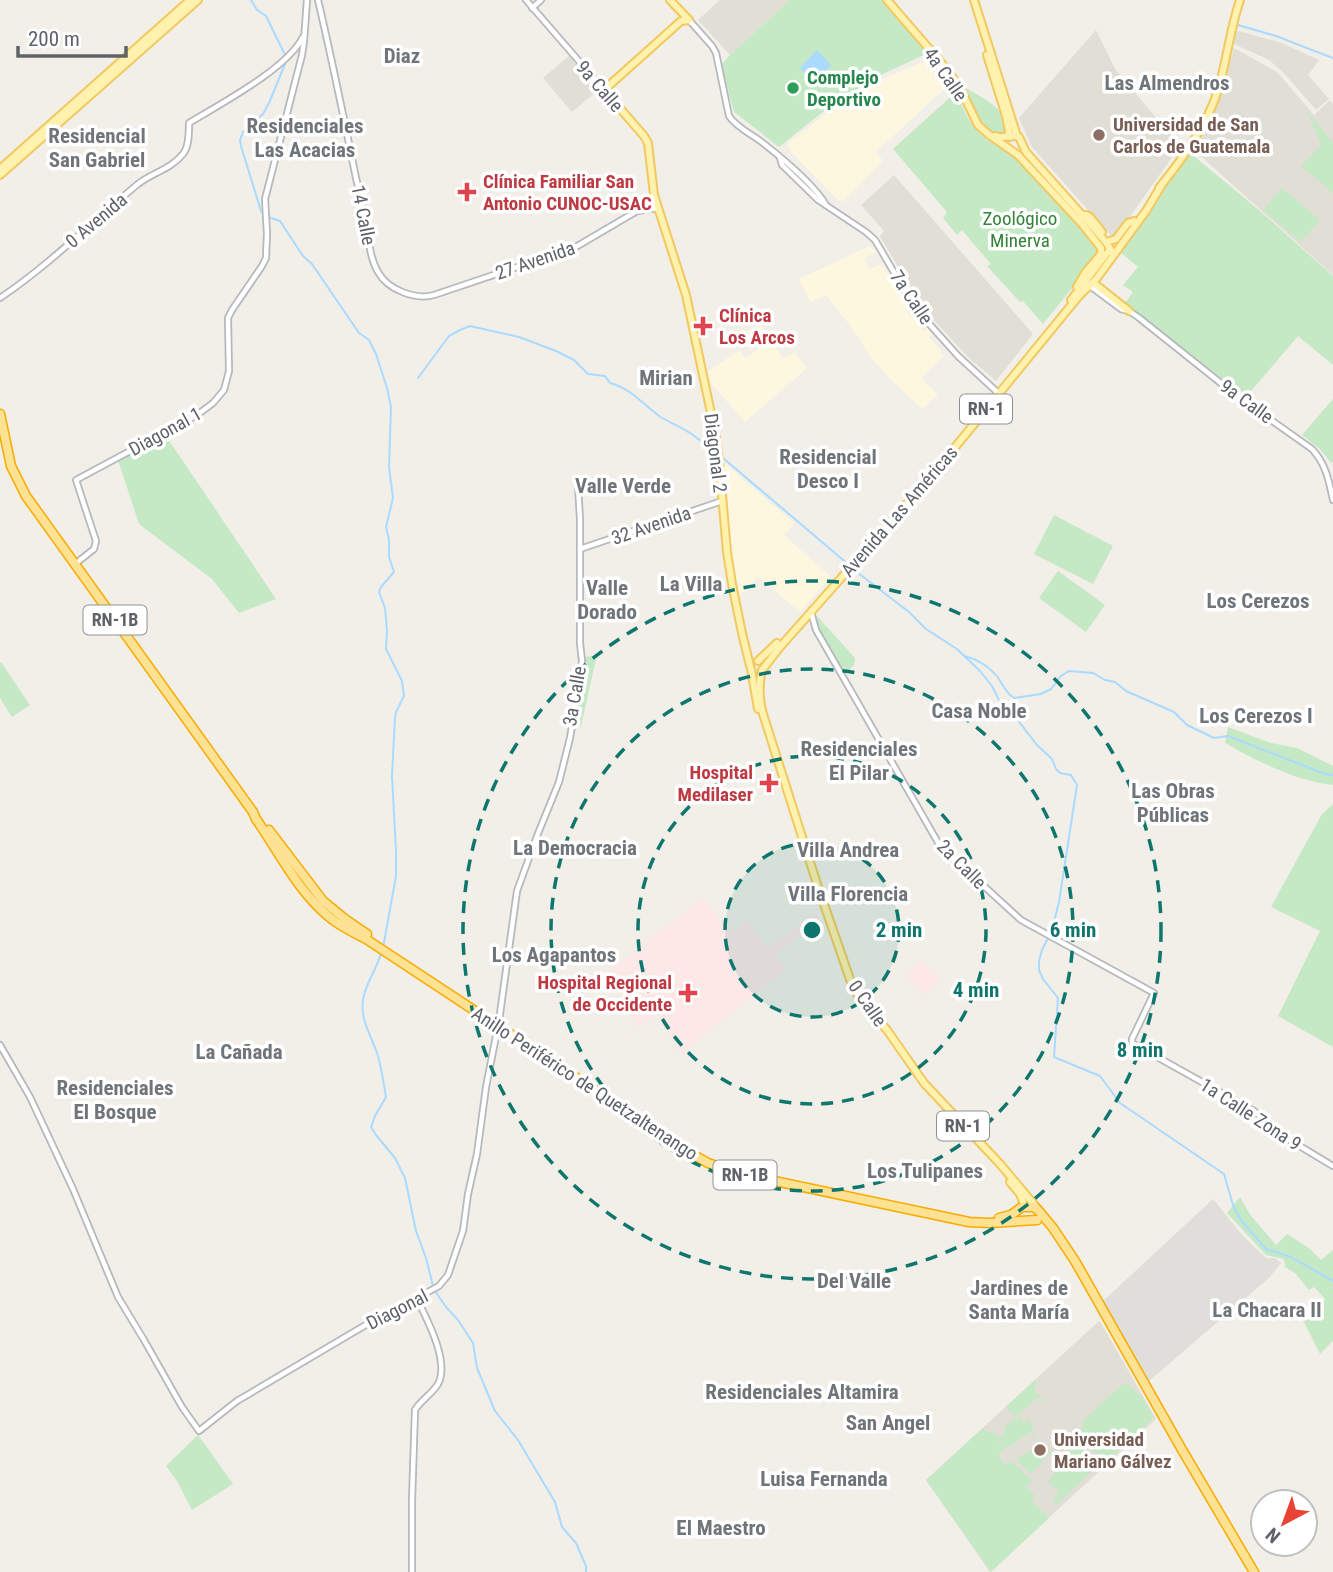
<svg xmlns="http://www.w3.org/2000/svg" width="1333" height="1572" font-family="'Roboto Condensed',sans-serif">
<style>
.commercial{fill:#fef7e0}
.industrial{fill:#e0deda}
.education{fill:#e1ded6}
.medical{fill:#fce8e6}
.green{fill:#c5e8c5}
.water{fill:#aadaff}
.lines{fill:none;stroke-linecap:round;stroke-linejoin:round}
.stream{stroke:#aadaff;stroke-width:2}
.minor-casing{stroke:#b5b8bc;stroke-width:8}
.major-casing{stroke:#f2c960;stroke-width:10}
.highway-casing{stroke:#f9ab00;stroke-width:11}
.minor{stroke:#fff;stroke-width:4.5}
.major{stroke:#fff2af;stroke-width:6}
.highway{stroke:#fde293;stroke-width:8}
.ring{fill:none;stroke:#0f766e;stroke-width:3.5;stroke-dasharray:12 9}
.leisure-dot{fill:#2e9e5b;stroke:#fff;stroke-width:2.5}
.education-dot{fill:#8d6e63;stroke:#fff;stroke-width:2.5}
.health-dot{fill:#e0444e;stroke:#fff;stroke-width:2.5}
.labels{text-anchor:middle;stroke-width:7;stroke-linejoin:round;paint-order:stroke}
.shield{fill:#fff;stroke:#8f9295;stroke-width:2}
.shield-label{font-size:18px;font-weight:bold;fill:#5f6368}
.street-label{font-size:19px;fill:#5f6368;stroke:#fff}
.leisure-label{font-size:19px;font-weight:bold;fill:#27864d;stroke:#fff;text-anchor:start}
.education-label{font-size:19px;font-weight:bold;fill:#785e54;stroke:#fff;text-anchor:start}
.health-label{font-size:19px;font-weight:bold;fill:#be3a42;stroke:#fff;text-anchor:start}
.park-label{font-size:19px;fill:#348238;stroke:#fff}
.neighbourhood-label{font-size:21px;font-weight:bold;fill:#70757a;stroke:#fff}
.centre{fill:#0f766e;stroke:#fff;stroke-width:3.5}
.ring-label{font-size:21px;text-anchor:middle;font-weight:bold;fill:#0f766e;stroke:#fff;stroke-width:7;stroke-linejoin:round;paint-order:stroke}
</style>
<rect width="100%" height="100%" fill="#f1efe8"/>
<g class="commercial">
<polygon points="933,58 953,81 876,152 883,161 844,201 838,200 792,153 787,144 835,107 885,78"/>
<polygon points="870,246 876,252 864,258 870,269 882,264 909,307 906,311 910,316 914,312 921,321 918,324 924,331 927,328 932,334 929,337 941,351 940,353 944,356 922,378 938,395 922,409 892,381 869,355 853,329 826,295 810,302 799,279"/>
<polygon points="761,325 783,359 795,352 807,368 745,422 710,382 708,371 740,350 745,358 758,349 747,331"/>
<polygon points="723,462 794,523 784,535 831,577 800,612 758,577 737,599 725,514"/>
</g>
<polygon class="industrial" points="1213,1199 1243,1236 1266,1258 1275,1258 1281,1263 1269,1278 1149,1381 1102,1302"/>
<g class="education">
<polygon points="720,0 790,0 730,55 698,20"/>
<polygon points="1096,30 1115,69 1180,146 1114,239 1032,147 1019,118"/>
<polygon points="1239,31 1282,43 1319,60 1308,75 1329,99 1316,110 1283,72 1269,60 1234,44 1236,32"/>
<polygon points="1234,48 1277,72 1314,115 1330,100 1333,104 1333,275 1194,150 1219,101"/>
<polygon points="569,56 598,90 572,112 543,78"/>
<polygon points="894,175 1033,334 996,381 968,357 921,306 880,236 884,231 861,205"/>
<polygon points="1099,1321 1101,1323 1156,1419 990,1572 926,1480"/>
</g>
<g class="medical">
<polygon points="703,898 731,933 747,921 769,948 815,913 820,920 775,955 786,969 680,1055 658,1014 637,1028 608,971"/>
<polygon points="921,960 941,978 925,995 905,976"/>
</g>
<g class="green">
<polygon points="790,0 883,0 928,53 885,73 834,103 779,147 734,112 721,65 730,55"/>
<path d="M964 88H966C979 96 1003 107 1007 123 1008 127 1007 131 1007 135 1003 135 999 136 995 135 980 130 969 102 964 88Z"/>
<path d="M956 92C964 110 970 127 986 139 991 143 997 143 1002 146 1008 151 1008 153 1016 155L1099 250 1098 256 1043 324 1023 301 1020 302 987 266 991 264 962 230 957 235 943 218 947 212 893 149Z"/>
<polygon points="1307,111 1333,143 1333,193 1301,166 1321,145"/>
<polygon points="1189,152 1259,210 1333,276 1333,365 1298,336 1246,397 1125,303 1133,292 1123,285 1138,267 1119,251"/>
<polygon points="1282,188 1320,220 1301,242 1263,210"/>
<polygon points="1333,399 1333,461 1331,463 1320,449 1302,435"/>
<polygon points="166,436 276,599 239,613 212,579 139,524 118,460"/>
<polygon points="1054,515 1113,546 1093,584 1034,554"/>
<polygon points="1058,571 1105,605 1086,632 1039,598"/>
<polygon points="813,614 815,614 855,658 854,665 849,670 842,669 814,620"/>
<polygon points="591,656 596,659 581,726 573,725 583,660 585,657"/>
<polygon points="1,662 30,705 12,717 0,698 0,663"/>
<path d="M1228 727 1271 743 1297 748 1333 766V785C1297 781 1256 761 1225 743Z"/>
<polygon points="1333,804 1333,1047 1278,1016 1320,931 1271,907 1322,814"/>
<polygon points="1240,1197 1251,1216 1276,1245 1287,1234 1310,1249 1321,1260 1333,1250 1333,1341 1320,1354 1303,1320 1325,1299 1314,1287 1309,1290 1295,1273 1285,1267 1284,1259 1266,1255 1227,1213"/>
<polygon points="1035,1380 1037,1382 1034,1390 1049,1405 1048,1406 1040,1397 1037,1398 1015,1417 1006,1407"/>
<polygon points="1127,1383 1135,1392 1141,1395 1154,1417 1102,1466 1097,1456 1099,1454 1095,1451 1094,1452 1080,1438 1083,1421 1122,1385"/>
<polygon points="1021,1417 1023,1418 1021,1421 1023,1423 1028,1420 1033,1426 1031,1429 1036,1436 1035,1437 1031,1432 1005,1449 998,1439 1006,1430 1005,1427 1013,1419 1016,1421"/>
<polygon points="983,1428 987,1432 997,1433 998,1436 997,1440 1004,1450 998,1455 1005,1465 1011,1461 1032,1481 1028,1486 1025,1485 1035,1495 1031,1500 1049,1518 991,1572 926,1480"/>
<polygon points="198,1435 233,1484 192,1510 177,1481 166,1466"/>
<polygon points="1036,1440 1039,1440 1054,1456 1053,1458 1048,1454 1032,1474 1022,1466 1017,1459 1039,1445"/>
<polygon points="1076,1443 1094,1461 1096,1467 1056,1505 1052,1501 1060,1493 1048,1482 1061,1465 1055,1461 1057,1459 1063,1463 1066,1458 1063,1455"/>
</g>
<polygon class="water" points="817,50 831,65 815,82 800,68"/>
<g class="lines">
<g class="stream">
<polyline points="251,0 257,10 266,16 287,59 269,103 263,114 243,132 240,140 241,146 261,211 265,216 280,221 303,256 312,264 359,333 369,340 376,354 387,388 391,407 389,467 393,498 386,527 389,539 389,557 394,572 381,587 379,592 385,608 387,630 386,649 402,681 404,696 396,712 395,717 392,776 396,851 396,876 383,948"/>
<polyline points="1238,25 1276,36 1333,58"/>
<path d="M418 378 449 336 460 330 470 326 519 337 556 351 574 360 588 374 605 376 610 383C630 388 643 404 659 416 670 423 682 427 693 435 700 440 707 446 714 451"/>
<polyline points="723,458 849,565"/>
<polyline points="853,569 909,612 926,629 957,649 980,671 992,686 1001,704 1010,710 1037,745 1052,759 1056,769 1060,773 1071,775 1077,785 1059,902 1052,930 1042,950 1039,961 1039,970 1043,979 1058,998 1054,1057 1100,1076 1120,1103 1224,1174 1233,1205 1240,1219 1266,1249 1291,1257 1333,1281"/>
<path d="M964 656C978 659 991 668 999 679 1004 687 1006 693 1014 698L1041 694 1051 689 1061 676 1069 671 1093 673 1105 680 1115 682 1126 691 1174 712 1187 725 1214 738 1228 736 1325 774 1333 775"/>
<path d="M381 953C377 970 365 983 363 1000 360 1019 371 1036 377 1053 381 1065 384 1085 386 1097L375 1116 371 1127 376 1135 395 1158 405 1178 416 1231 426 1258 433 1286"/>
<polyline points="435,1291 446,1307 458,1320 473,1343 477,1368 495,1411 518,1440 555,1502 562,1527 576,1543 586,1566 586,1572"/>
</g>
<g class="minor-casing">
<g id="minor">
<path d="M318 0C332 59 344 119 356 178 359 191 363 203 365 215 369 234 368 255 378 272 388 290 415 300 434 295L574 248 637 211 658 208"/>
<polyline points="526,0 604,90"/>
<polyline points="532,8 541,0"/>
<path d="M689 20 712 46 716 53 729 116C738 129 752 134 763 143 782 158 814 184 826 205"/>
<polyline points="780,158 782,165 818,200 866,232 875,240 915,308 958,356 996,391"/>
<path d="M1090 286 1121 309 1129 311 1138 317 1237 396 1312 449C1326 464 1329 481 1333 500"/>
<path d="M0 298C49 265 92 222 138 184 152 173 171 169 183 154 189 147 189 133 189 123 220 104 287 69 303 37"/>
<polyline points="580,549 722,501"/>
<polyline points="75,564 94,549 96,541 76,480 197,415 213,403 224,390 229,371 228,318 232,310 262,266 266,258 267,233 265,199 302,55 304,41 307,0"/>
<polyline points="811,612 816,630 940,846 1021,920 1154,993 1132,1039 1132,1043 1254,1111 1288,1139 1333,1166"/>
<polyline points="0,1045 30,1097 73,1189 118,1297 144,1340 182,1407 199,1431 237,1401 364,1326 439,1286 448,1275 463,1231 468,1194 477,1154 486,1087 499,1021 517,891 537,836 559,782 570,738 580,678 582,661 580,643 580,519 578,486"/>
<path d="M412 1572V1501L415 1410C421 1400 432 1394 438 1384 450 1362 427 1319 417 1299"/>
</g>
</g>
<g class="major-casing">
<g id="major">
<polyline points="670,0 689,20"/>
<polyline points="887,0 944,66 959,86 978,125 988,134 1018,155 1082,224 1101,248 1101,254 1085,273 1077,287"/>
<polyline points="974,0 1017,136"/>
<polyline points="689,20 681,21 604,90 644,136 648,143 654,195 686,295 715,432 719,460 727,552 732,584 742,633 750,666"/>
<polyline points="987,55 1006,116 1010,137"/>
<path d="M995 136C1004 139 1011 134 1019 137L1026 152 1106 242 1113 254"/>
<polyline points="0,169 190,0"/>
<polyline points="0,175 198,0"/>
<path d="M1159 188C1181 161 1208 123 1218 90 1227 60 1230 29 1240 0"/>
<polyline points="1082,216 1086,215 1089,216 1102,232"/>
<polyline points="1106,242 1116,239 1128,223 1134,221"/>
<polyline points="1095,284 1129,311"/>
<polyline points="1071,300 1107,253"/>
<polyline points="758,661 777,643"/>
<polyline points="751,669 758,709"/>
<polyline points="763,669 780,647 934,473 1078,297 1097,278 1146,211 1161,186"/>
<path d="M762 670C758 685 759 699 763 714L817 884 853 988 863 1002 887 1030 924 1083 1000 1164 1037 1208"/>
<polyline points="1010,1182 1020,1194 1025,1207"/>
</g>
</g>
<g class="highway-casing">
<g id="highway">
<path d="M0 414 11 466 26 496 253 812 256 819C279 852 297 890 328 916 339 926 353 932 366 939L692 1154 708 1163 737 1173 969 1222 990 1223 1037 1220"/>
<polyline points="269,830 323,901 345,919 367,934"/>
<polyline points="999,1218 1011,1215 1022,1207 1034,1207 1038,1210 1053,1228 1075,1261 1181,1448 1254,1572"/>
</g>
</g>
<use href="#minor" class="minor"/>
<use href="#major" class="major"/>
<use href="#highway" class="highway"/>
</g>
<circle cx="812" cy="930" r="87" fill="#0f766e" fill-opacity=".12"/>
<g class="ring">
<circle cx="812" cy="930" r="87"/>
<circle cx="812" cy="930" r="174"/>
<circle cx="812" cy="930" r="261"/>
<circle cx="812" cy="930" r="349"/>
</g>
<circle class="leisure-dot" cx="793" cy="88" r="7"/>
<g class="education-dot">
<circle cx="1099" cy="135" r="7"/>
<circle cx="1040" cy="1450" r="7"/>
</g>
<g class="health-dot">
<path d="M463.5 181.5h7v7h7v7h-7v7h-7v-7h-7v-7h7z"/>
<path d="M699.5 315.5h7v7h7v7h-7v7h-7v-7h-7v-7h7z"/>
<path d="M765.5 772.5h7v7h7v7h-7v7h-7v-7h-7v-7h7z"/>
<path d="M684.5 982.5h7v7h7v7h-7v7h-7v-7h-7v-7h7z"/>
</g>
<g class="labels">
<g class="shield">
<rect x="960" y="394.5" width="52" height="29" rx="5"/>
<rect x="83.5" y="605.5" width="63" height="29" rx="5"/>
<rect x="937" y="1111.5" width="52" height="29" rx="5"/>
<rect x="713.5" y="1160.5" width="63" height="29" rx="5"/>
</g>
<g class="shield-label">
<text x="986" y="415">RN-1</text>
<text x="115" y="626">RN-1B</text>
<text x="963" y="1132">RN-1</text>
<text x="745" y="1181">RN-1B</text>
</g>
<g class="street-label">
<text transform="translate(946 74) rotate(55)" y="7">4a Calle</text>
<text transform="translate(600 86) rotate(49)" y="7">9a Calle</text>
<text transform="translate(364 215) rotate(79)" y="7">14 Calle</text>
<text transform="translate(96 220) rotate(-40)" y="7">0 Avenida</text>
<text transform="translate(535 260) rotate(-19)" y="7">27 Avenida</text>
<text transform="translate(912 297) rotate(56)" y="7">7a Calle</text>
<text transform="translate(1247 401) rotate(36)" y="7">9a Calle</text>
<text transform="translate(165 431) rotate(-29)" y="7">Diagonal 1</text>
<text transform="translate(716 453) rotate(83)" y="7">Diagonal 2</text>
<text transform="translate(899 511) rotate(-49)" y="7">Avenida Las Américas</text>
<text transform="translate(651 525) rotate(-19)" y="7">32 Avenida</text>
<text transform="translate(574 696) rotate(-80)" y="7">3a Calle</text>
<text transform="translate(962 864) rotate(45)" y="7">2a Calle</text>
<text transform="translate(868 1003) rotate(55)" y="7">0 Calle</text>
<text transform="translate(585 1083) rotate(33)" y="7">Anillo Periférico de Quetzaltenango</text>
<text transform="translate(1251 1114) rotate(33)" y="7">1a Calle Zona 9</text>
<text transform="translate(397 1309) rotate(-27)" y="7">Diagonal</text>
</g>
<g class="leisure-label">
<text x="807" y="84">Complejo<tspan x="807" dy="22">Deportivo</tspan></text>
</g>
<g class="education-label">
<text x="1113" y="131">Universidad de San<tspan x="1113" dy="22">Carlos de Guatemala</tspan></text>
<text x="1054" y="1446">Universidad<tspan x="1054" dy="22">Mariano Gálvez</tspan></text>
</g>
<g class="health-label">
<text x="483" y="188">Clínica Familiar San<tspan x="483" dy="22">Antonio CUNOC-USAC</tspan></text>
<text x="719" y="322">Clínica<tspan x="719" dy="22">Los Arcos</tspan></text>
<text x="753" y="779" text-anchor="end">Hospital<tspan x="753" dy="22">Medilaser</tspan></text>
<text x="672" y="989" text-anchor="end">Hospital Regional<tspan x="672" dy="22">de Occidente</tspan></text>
</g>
<g class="park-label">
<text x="1020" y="225">Zoológico<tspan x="1020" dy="22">Minerva</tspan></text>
</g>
<g class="neighbourhood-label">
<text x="402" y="63">Diaz</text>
<text x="1167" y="90">Las Almendros</text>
<text x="305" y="133">Residenciales<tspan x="305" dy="24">Las Acacias</tspan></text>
<text x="97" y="143">Residencial<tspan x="97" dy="24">San Gabriel</tspan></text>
<text x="666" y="385">Mirian</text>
<text x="828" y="464">Residencial<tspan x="828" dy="24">Desco I</tspan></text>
<text x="623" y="493">Valle Verde</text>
<text x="691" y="591">La Villa</text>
<text x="607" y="595">Valle<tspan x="607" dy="24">Dorado</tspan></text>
<text x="1258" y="608">Los Cerezos</text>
<text x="979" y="718">Casa Noble</text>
<text x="1256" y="723">Los Cerezos I</text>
<text x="859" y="756">Residenciales<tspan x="859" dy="24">El Pilar</tspan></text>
<text x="1173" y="798">Las Obras<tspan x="1173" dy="24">Públicas</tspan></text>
<text x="575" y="855">La Democracia</text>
<text x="848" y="857">Villa Andrea</text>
<text x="848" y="901">Villa Florencia</text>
<text x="554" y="962">Los Agapantos</text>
<text x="239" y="1059">La Cañada</text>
<text x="115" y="1095">Residenciales<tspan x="115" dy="24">El Bosque</tspan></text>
<text x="925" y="1178">Los Tulipanes</text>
<text x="854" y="1288">Del Valle</text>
<text x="1019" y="1295">Jardines de<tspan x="1019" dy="24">Santa María</tspan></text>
<text x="1267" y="1317">La Chacara II</text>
<text x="802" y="1399">Residenciales Altamira</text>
<text x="888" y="1430">San Angel</text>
<text x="824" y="1486">Luisa Fernanda</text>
<text x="721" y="1535">El Maestro</text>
</g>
</g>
<circle cx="812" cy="930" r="10" class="centre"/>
<g class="ring-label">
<text x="899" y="937">2 min</text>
<text x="1073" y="937">6 min</text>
<text x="976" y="997">4 min</text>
<text x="1140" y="1057">8 min</text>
</g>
<g transform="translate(1284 1523) rotate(221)"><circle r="33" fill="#ffffff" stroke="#bfc1c3" stroke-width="2"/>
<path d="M0-5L12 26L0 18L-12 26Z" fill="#ea4335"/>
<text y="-10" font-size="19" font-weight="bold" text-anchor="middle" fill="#5f6368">N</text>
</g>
<path d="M18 46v10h108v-10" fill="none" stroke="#5f6368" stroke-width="3.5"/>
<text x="28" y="46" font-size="21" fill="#5f6368" stroke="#ffffff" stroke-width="5" paint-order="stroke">200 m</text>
</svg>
